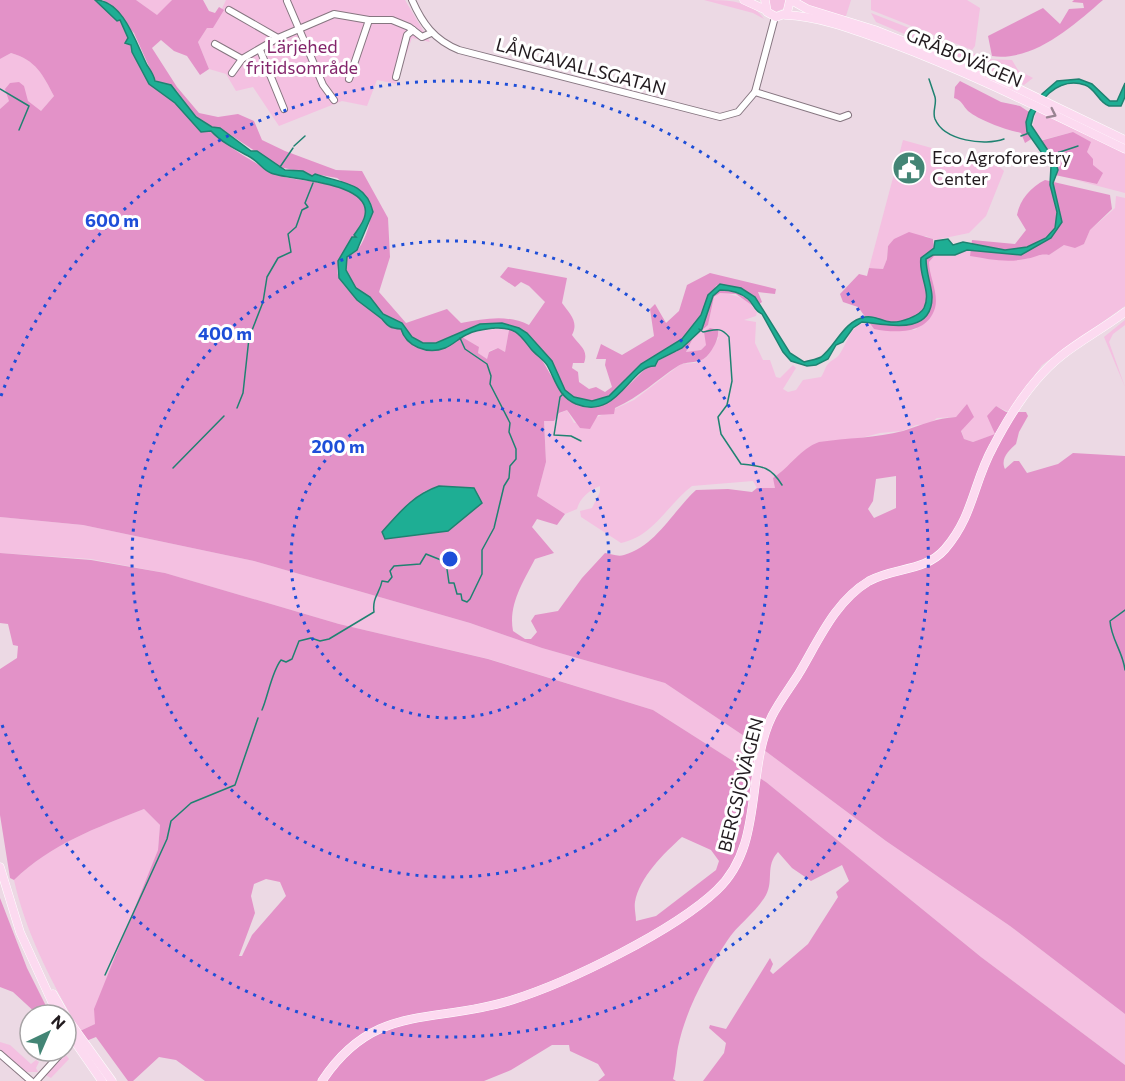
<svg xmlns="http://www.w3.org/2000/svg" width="1125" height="1081" font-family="Commissioner,sans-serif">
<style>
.green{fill:#f4c0e1}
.forest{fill:#e392c8;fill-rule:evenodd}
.water{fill:#1eae94;stroke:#1f8271;stroke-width:1.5}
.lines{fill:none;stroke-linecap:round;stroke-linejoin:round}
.stream{stroke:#1f8271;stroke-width:1.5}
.minor-casing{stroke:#867680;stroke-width:8}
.major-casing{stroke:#fff;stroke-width:9}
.minor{stroke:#fff;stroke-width:6}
.major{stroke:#fcdaf0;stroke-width:8}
.oneway{stroke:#998492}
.ring{fill:none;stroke:#1d4ed8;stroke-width:3;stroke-dasharray:3 6}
.labels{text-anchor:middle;stroke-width:6;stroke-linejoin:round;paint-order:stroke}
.park-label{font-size:18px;fill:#83256b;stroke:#fff}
.street-label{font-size:18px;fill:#211a1e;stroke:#fff}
.poi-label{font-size:18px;fill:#211a1e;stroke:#fff;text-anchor:start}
.centre{fill:#1d4ed8;stroke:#fff;stroke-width:3}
.ring-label{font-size:18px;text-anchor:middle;font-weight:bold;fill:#1d4ed8;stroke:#fff;stroke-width:6;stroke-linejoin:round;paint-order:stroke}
</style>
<rect width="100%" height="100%" fill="#ecd9e4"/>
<g class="green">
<polygon points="136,0 172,0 158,16"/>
<polygon points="226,0 405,0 430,42 412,38 396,84 377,80 367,106 342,101 279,126 253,87 236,91 226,74 209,69 198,42 207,28 213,28"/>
<path d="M704 0C726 0 752 0 764 19L753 13Z"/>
<polygon points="769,0 786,0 785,8 775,12 770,9"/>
<polygon points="800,0 851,0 846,16 844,17 811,7"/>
<polygon points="871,0 967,0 980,8 975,46 972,50 871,10"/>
<polygon points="871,13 988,59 1012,60 1018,70 1033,78 1024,85 876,22"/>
<path d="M11 53C36 60 43 75 54 96L41 111 9 101 0 109V59Z"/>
<polygon points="1036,111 1125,153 1125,193 1075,180 1097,184 1087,152 1090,142 1073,132 1042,140 1032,129"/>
<polygon points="903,140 1000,167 1004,171 986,216 969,233 935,240 926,236 888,245 887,259 883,269 869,268"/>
<path d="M1116 196 1125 198V306L1042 365 1009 412 995 406 996 434 973 442 964 439 961 430V412L956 417 937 418 929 424 916 425 902 431 880 433 800 454 791 466 773 478 776 488H757L753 481 692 486C667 505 654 536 621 543L581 517 580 511 592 508 600 492V486C589 490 580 498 577 509L565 514 537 496 546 462 544 421 567 410 574 423 593 419 634 400 681 364 695 363 707 357 719 337 706 339V345L701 350 686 352 693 338 708 325 714 298 720 293C735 294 749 299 757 312L756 316 744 320 756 322 755 343 763 360H770L776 377 780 378 793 365 796 368 783 389 788 392 796 390 803 380 821 377C824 373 825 367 828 364 831 360 836 359 839 355 849 341 850 322 870 323L874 329 915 330C949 300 929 297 929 262L935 255 967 250 971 252 970 255 1027 259 1040 253 1049 255 1064 245 1084 244 1090 230 1115 208Z"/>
<polygon points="1125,320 1125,325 1113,334 1109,342 1125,387 1104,337"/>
<polygon points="502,328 509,330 505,352 498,348 489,351 487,359 478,353 479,347 462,337 472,332"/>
<polygon points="0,517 83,525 254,561 470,623 542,648 665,683 756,744 886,841 1010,926 1125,1014 1125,1065 981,957 766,782 653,710 489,659 339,624 165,573 91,559 0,553"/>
<path d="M144 809 160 825 158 850 96 1013 95 1024 80 1031C52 983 26 934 14 880 51 844 96 828 144 809Z"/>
<polygon points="0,1042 10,1045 31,1064 36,1060 39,1062 36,1068 38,1072 26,1072 0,1049"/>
<polygon points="66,1055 69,1059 51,1078 45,1075"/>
</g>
<g class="forest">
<path d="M0 0H95L117 21 120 20 128 39 126 42 131 44 147 79 176 103 201 132 211 131C223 144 263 169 282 176 300 183 372 181 365 214 364 222 358 229 354 234L356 238 350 240C345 251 335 262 338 275 342 290 382 320 396 329H401C425 360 430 352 462 337L479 347 478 353 487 359 489 352 498 348 505 352 509 330H512C531 338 542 360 552 377 558 386 567 395 574 403 607 413 625 388 645 369 654 361 666 359 673 351L676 352 702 329 713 296 720 290C734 291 745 294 753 306L736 294 720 293 714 297 708 325 693 338 686 352 701 350 706 345 704 332 710 328 718 330C719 338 714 348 708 355 700 365 687 360 678 366 656 380 640 397 615 408L614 414 598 415 590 429 580 428 567 410 559 413 554 421H544L546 462 537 496 565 514 557 525 537 519 532 527 554 553 535 559C523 582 508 605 513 631L525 639H531L537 632 531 621 535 615 558 611 582 578 605 553C611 554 618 557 624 555 656 546 673 511 696 490L728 489 752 492 757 488H775L773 478C790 467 800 449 819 442 846 438 877 438 903 431 921 425 937 418 956 417L967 404 974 417 961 431 964 439 973 442 995 434 987 416 996 406 1006 412H1026L1028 416 1019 432 1016 444C1009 450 1000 459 1005 469L1014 461H1019L1027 473 1058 464 1073 453 1125 456V1014L1010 926 886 841 756 744 665 683 542 648 470 623 254 561 83 525 0 517V109L9 101 5 89 10 83 19 82 24 86 28 101 41 111 54 96C43 75 36 60 11 53L0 59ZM896 476V508L874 518 868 509 873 501 876 479ZM439 486 474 488 448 531 423 492Z"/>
<path d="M103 0H136L157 15 172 0H203L209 11 215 13 219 7 224 10 213 28H207L198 42 209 69 200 75 187 56 174 51 161 40 152 48 177 87 199 113 218 117 238 114 254 121 262 140 285 151 336 170 362 171 388 218 390 257 379 292 406 323 447 309 461 323C485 319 506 314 529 325L545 302 529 286 521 282 515 287 500 277 508 267 567 278 562 303C570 314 579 322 572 335 579 346 589 349 584 363H573L572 368 578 372 579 382 589 389 596 387 605 392 612 387 605 365 606 359H596L601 344 622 355 654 336 650 309 655 304 666 323 679 311 687 285 710 273 776 289 775 294 758 292 762 302 759 304 745 290 720 284 716 286 701 315 682 339 641 364 609 396 593 401 574 397 565 390 552 361 527 333 519 328 502 323 480 324 436 343H423L412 337 406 328 383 314 370 297 356 288 346 270 347 257C349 255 353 254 355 252 365 245 374 214 371 203L337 178 315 174 312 177 308 173 279 167 220 128 212 127 196 118 177 91 155 80 134 33Z"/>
<path d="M1074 0H1103C1074 25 1034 62 992 56L988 36 1043 8 1060 24 1069 9 1084 8 1083 3 1072 2Z"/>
<path d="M960 81 1001 102 1020 106 1029 112 1026 122 1033 138 1025 143 1021 133C1006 130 979 120 968 111 963 106 962 100 954 98L955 87Z"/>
<polygon points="1073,132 1091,142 1087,152 1093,159 1093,165 1103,173 1097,184 1055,175 1058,170 1054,157 1056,153 1051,155 1040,141"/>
<path d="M1045 180 1110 195 1112 209 1090 230 1084 244 1075 248 1064 245 1049 255C1039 253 1035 258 1025 259 1007 263 988 259 970 256L972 240 1015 244 1026 230 1017 215C1020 199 1031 187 1045 180Z"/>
<path d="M909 232 933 239 935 255 929 262C929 276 939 294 935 308 927 335 895 333 874 329L858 307 843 302 840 294 859 274 867 276 869 268 883 269 887 259 888 246 894 239Z"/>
<path d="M0 553 91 560 165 573 339 624 488 659 653 710 766 782 981 957 1125 1065V1081H703L724 1053 726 1043 709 1028 710 1025 726 1029 770 958 773 964 770 971 773 974 808 944 838 897 836 892 849 881 842 865 811 881 792 868 778 852C765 866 774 880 766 895 756 913 738 924 727 941 706 973 686 1009 678 1047 676 1057 676 1068 673 1079L676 1081H598L605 1075 598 1064 570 1051 569 1045H552L511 1070 484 1081H205L176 1060 159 1057 133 1081H128L96 1037 86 1041 80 1031 95 1024 94 1009 158 850 160 825 144 809C96 828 51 844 14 880L10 878 0 815V669L17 658 18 646 13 645 8 624 0 623ZM682 837 711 850 719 861 716 870 656 916 636 921C636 915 634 908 635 902 639 878 664 853 682 837ZM266 879 280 882 286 896 252 935 242 956H239L255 913 251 896 254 884Z"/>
<polygon points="0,898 27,968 49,1012 46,1015 38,1015 13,992 0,987"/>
</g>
<g class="water">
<path d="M95 0C124 0 137 46 147 65 151 71 154 75 155 81L171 85 196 117 212 127 220 128 251 151H257L285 170 303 171 312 176 315 174C339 183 366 181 373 212L357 250 347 257 346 270 356 288 370 297 383 314 402 323 412 337 423 343H436L480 324 502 323 519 328 527 333 552 361 565 390 574 397 592 401 609 396 641 364 682 339 701 315 708 295 720 284 741 288 755 297 790 353 804 362C809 360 816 360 821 357 836 346 843 321 865 317 875 315 881 321 891 322 900 323 920 316 924 308 932 292 918 275 921 258L934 248 935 241 948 239 953 245 963 242 1005 250 1027 247 1046 238 1055 228 1057 212 1050 185 1051 166 1027 132 1026 122 1029 112 1042 94 1057 81 1079 79 1092 84 1110 101H1117L1125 83V97L1121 106H1109C1098 102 1096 89 1085 85 1058 76 1035 102 1031 125L1051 155 1057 153 1054 157 1058 170 1053 183 1062 222 1051 238 1021 255 967 250 955 255H933L926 259C926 273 932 287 932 297 932 337 885 324 862 322L853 328 843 342 836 345 828 359 816 365 807 366 791 361 783 352 762 314C754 311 754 304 748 299 740 292 730 290 720 290L713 296 702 329 682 348 658 360 655 366C630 365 618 421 576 404 558 396 556 381 547 365 543 359 536 355 531 349 520 335 516 327 495 328 487 329 475 330 468 334 460 337 453 345 445 348 427 355 406 346 401 329 389 328 388 326 382 319L357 300 339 278 338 261 352 237H356L354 235C358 229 364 222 365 215 372 181 286 180 271 173 263 170 259 162 250 157 237 150 222 143 211 131L201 132 175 103 149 84 132 52 131 45 125 43 128 38 120 20 117 21Z"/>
<path d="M439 486 474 488 482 503 448 531 385 539 382 532C400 512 413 495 439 486Z"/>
</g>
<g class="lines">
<g class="stream">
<path d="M929 79C931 85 933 91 935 97 937 104 932 111 935 119 944 141 985 146 1004 139"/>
<polyline points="0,89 29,106 19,130"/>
<polyline points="1021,136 1029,133"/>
<polyline points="294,146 305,136"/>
<polyline points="1057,153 1078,146"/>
<polyline points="280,167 293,148"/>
<path d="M699 329 703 332C715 330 720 326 729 337L732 381 727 405 718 417 721 434 741 464C763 466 771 467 782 485"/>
<polyline points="563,394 560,397 554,435 571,436 581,441"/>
<polyline points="237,408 243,393 249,338 263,302 267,277 278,258 291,252 288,234 296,227 302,210 308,207 305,203 313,183"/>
<polyline points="173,468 224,416"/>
<path d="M1125 610 1110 621C1111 639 1123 652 1125 670"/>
<path d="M262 710C268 696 272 671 281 660L286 662 292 659 299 641 311 638 320 641 329 639 374 612C372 597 380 593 382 581L388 582 392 577 390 571 394 566 420 564 426 554 446 562 449 583H454L457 594H461L462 600 467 602 470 599 482 574V550L494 528 504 486 509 478 510 466 516 459V449L509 432 510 423 490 384 491 376 487 364 465 349 460 338"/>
<polyline points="105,975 167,839 171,821 191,803 235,785 258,718"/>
</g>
<g class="minor-casing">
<g id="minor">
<path d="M412 0C422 23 434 40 459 50L720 117 738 112 755 92 775 17"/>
<polyline points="287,1 323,85 334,100"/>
<polyline points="229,10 278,38"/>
<polyline points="215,44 242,59"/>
<polyline points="260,50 284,109"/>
<polyline points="232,73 242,59 278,38 334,14 369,20 392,20 409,27 422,37 431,33"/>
<polyline points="396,77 407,35 413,30"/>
<polyline points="349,79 369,20"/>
<polyline points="755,92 840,118 848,115"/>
<polyline points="0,1054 31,1081"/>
<polyline points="36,1081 63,1051"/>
</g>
</g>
<g class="major-casing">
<g id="major">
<polyline points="744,0 766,10"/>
<polyline points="765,0 767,12 776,17 787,13 790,0"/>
<polyline points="791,0 807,9 875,30 996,78 1125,140"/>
<path d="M785 15C820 16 858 31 891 43 971 73 1048 112 1125 149"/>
<polyline points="0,867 20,932 58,1015"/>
<polyline points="53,994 65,1015"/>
<polyline points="66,1017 112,1081"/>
<polyline points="66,1029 102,1081"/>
<path d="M322 1081C375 1001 434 1025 512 1000 569 982 674 931 717 890 765 845 745 771 772 716 779 702 789 689 798 675 818 642 834 602 869 581 894 567 925 572 945 549 974 515 973 483 993 447 1010 414 1032 379 1061 356 1081 340 1104 328 1125 312"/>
</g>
</g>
<use href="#minor" class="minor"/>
<use href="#major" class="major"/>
</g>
<defs><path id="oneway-chevron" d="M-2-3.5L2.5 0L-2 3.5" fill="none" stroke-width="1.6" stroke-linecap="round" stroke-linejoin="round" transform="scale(1.5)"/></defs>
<use class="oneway" href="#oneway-chevron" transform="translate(1052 114) rotate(26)"/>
<g class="ring">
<circle cx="450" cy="559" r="159"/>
<circle cx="450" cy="559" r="318"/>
<path d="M1 396A478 478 0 1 1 1 722"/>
</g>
<defs>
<g id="civic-disc" transform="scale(1.725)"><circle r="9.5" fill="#438575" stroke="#fff"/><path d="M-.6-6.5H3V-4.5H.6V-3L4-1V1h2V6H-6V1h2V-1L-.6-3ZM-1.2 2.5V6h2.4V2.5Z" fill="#fff"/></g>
</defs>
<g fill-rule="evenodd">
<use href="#civic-disc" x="909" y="168"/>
</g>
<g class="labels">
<g class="park-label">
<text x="302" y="53">Lärjehed<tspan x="302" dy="21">fritidsområde</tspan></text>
</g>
<g class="street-label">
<text transform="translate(964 58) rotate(23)" y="6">GRÅBOVÄGEN</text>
<text transform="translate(581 67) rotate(15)" y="6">LÅNGAVALLSGATAN</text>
<text transform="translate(741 785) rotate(-76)" y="6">BERGSJÖVÄGEN</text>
</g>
<g class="poi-label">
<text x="932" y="164">Eco Agroforestry<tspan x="932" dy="21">Center</tspan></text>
</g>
</g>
<circle cx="450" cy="559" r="9" class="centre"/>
<g class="ring-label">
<text x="112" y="227">600 m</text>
<text x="225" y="340">400 m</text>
<text x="338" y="453">200 m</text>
</g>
<g transform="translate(48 1033) rotate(44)"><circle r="28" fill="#ffffff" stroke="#a6a3a5" stroke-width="1.5"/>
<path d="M0-4.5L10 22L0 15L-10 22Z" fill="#438575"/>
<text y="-9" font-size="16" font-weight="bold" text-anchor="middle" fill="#211a1e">N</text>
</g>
</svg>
